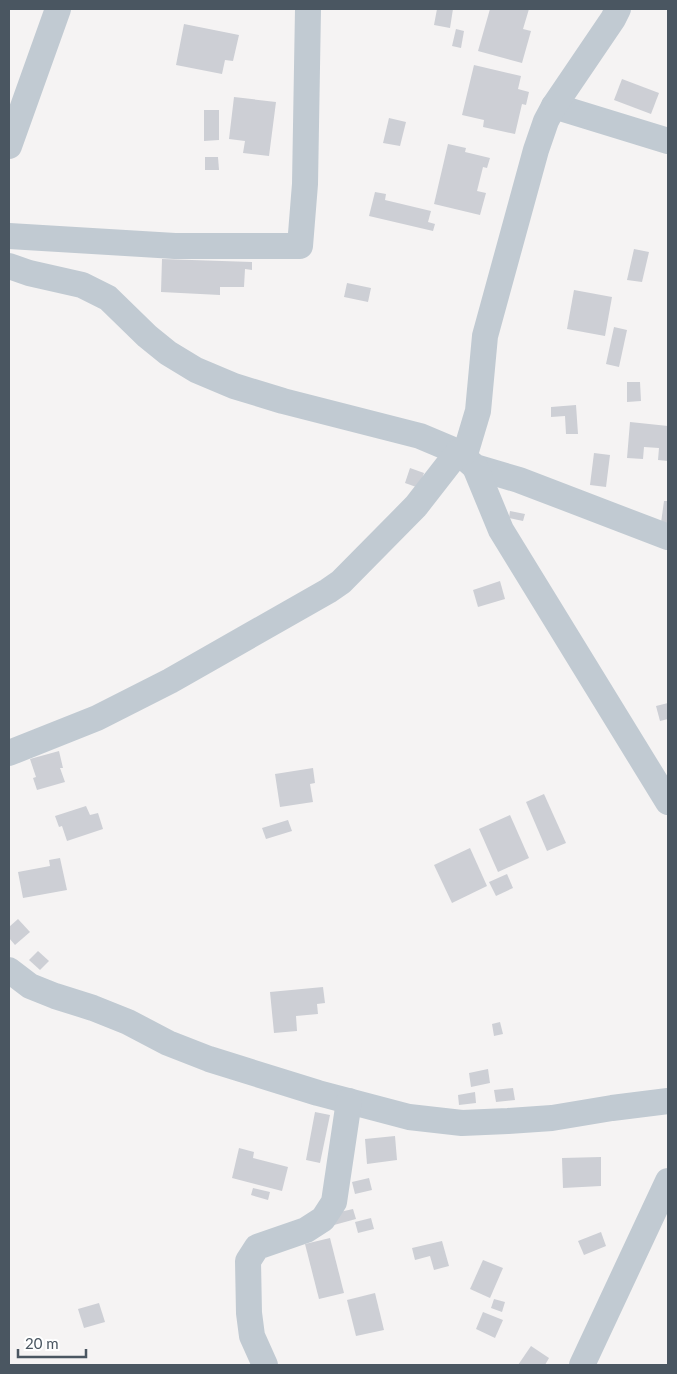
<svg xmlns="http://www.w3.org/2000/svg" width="677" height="1374" font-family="Lato,sans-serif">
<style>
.building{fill:#cdcfd5}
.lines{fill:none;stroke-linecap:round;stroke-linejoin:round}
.minor{stroke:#c1cad2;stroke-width:26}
</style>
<rect width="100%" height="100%" fill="#f5f3f3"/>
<g class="building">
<polygon points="437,9 453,9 450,28 434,25"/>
<polygon points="490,9 529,9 523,29 531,31 522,63 478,51"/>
<polygon points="184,24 239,35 233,61 225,60 222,74 176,65"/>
<polygon points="456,29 464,31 461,48 452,46"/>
<polygon points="474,65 521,76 518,89 529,92 526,105 522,104 515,134 483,127 484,120 462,115"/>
<polygon points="622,79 659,93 651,114 614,100"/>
<polygon points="234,97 276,102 269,156 243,153 245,141 229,139"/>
<polygon points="204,110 219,110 219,140 204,141"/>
<polygon points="389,118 406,122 400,146 383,143"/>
<polygon points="448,144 466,148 465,152 490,158 487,168 483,167 477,191 486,193 480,215 434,204"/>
<polygon points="205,157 218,157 219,170 205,170"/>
<polygon points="375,192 386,194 385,200 431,211 428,222 435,224 433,231 369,216"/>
<polygon points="634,249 649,252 642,282 627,280"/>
<polygon points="162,259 252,262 252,270 245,269 244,287 220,287 220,295 161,292"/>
<polygon points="347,283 371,288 368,302 344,297"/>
<polygon points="574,290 612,297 605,336 567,329"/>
<polygon points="614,327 627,330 619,367 606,364"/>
<polygon points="627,382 640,382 641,401 627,402"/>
<polygon points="576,405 578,434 566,434 565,416 551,417 551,407"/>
<polygon points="630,422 668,426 668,461 658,460 659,448 644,447 643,459 627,458"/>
<polygon points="594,453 610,455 606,487 590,485"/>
<polygon points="410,468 424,473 419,488 405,483"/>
<polygon points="664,501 668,501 668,523 661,523"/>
<polygon points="510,511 525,514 523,521 509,518"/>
<polygon points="500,581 505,599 478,607 473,590"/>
<polygon points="668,703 668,719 660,721 656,706"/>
<polygon points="59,751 63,768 60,768 65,782 37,790 33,778 36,777 30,759"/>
<polygon points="313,768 315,783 310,784 313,802 280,807 275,774"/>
<polygon points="544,794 566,843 547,851 526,802"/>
<polygon points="86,806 90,815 98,813 103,829 67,841 62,826 59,827 55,816"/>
<polygon points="510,815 529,858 498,872 479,829"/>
<polygon points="288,820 292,831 266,839 262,828"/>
<polygon points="470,848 487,886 452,903 434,865"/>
<polygon points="60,858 67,890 23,898 18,872 50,866 49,860"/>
<polygon points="507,874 513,888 496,896 489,882"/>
<polygon points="18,919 30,932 15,945 9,938 9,927"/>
<polygon points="38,951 49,961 40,970 29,960"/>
<polygon points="323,987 325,1003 317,1004 318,1014 296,1016 297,1031 274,1033 270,992"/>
<polygon points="500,1022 503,1034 494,1036 492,1024"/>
<polygon points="488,1069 490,1083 471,1087 469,1073"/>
<polygon points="513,1088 515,1100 496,1102 494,1090"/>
<polygon points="475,1092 476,1103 459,1105 458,1095"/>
<polygon points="315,1112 330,1115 320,1163 306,1160"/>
<polygon points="395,1136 397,1160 367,1164 365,1139"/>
<polygon points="239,1148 254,1152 253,1158 288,1167 282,1191 232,1178"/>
<polygon points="601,1157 601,1186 563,1188 562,1158"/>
<polygon points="369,1178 372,1190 355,1194 352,1182"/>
<polygon points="253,1188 270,1192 268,1200 251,1195"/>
<polygon points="353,1209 356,1219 334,1225 331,1214"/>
<polygon points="371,1218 374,1229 358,1233 355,1222"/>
<polygon points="601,1232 606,1246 584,1255 578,1241"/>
<polygon points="330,1238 344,1293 319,1299 305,1244"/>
<polygon points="442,1241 449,1266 434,1270 430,1256 415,1260 412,1248"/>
<polygon points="483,1260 503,1268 490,1298 470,1289"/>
<polygon points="375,1293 384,1330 356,1336 347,1300"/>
<polygon points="494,1299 505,1302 502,1312 491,1308"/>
<polygon points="99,1303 105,1322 84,1328 78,1309"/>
<polygon points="483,1312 503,1320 495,1338 476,1329"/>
<polygon points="531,1346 549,1358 545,1365 518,1365"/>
</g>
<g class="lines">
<g class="minor">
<polyline points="554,106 668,141"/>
<polyline points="9,146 58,9"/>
<polyline points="9,236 175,246 300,246 305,184 308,9"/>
<polyline points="9,266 29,273 82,285 108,298 147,336 168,353 196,370 234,386 283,401 420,436 458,452 475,467 519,480 668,537"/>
<polyline points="475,467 501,530 668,802"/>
<polyline points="9,753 97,718 170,681 328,591 341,582 416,506 458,452 466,451 478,411 485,336 536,150 546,121 554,106 613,19 618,9"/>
<polyline points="9,970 30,986 55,996 93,1008 128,1022 168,1043 209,1059 318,1093 409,1117 462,1123 508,1121 552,1118 612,1108 668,1101"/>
<polyline points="265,1365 252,1336 249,1313 248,1261 257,1247 306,1230 323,1219 334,1202 349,1101"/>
<polyline points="582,1365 668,1181"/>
</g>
</g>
<rect width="677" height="1374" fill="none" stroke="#4a5661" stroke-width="20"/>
<path d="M18 1349v8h68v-8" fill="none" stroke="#4a5661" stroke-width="2.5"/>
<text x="25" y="1349" font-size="15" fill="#4a5661" stroke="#ffffff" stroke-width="4" paint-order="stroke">20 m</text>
</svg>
